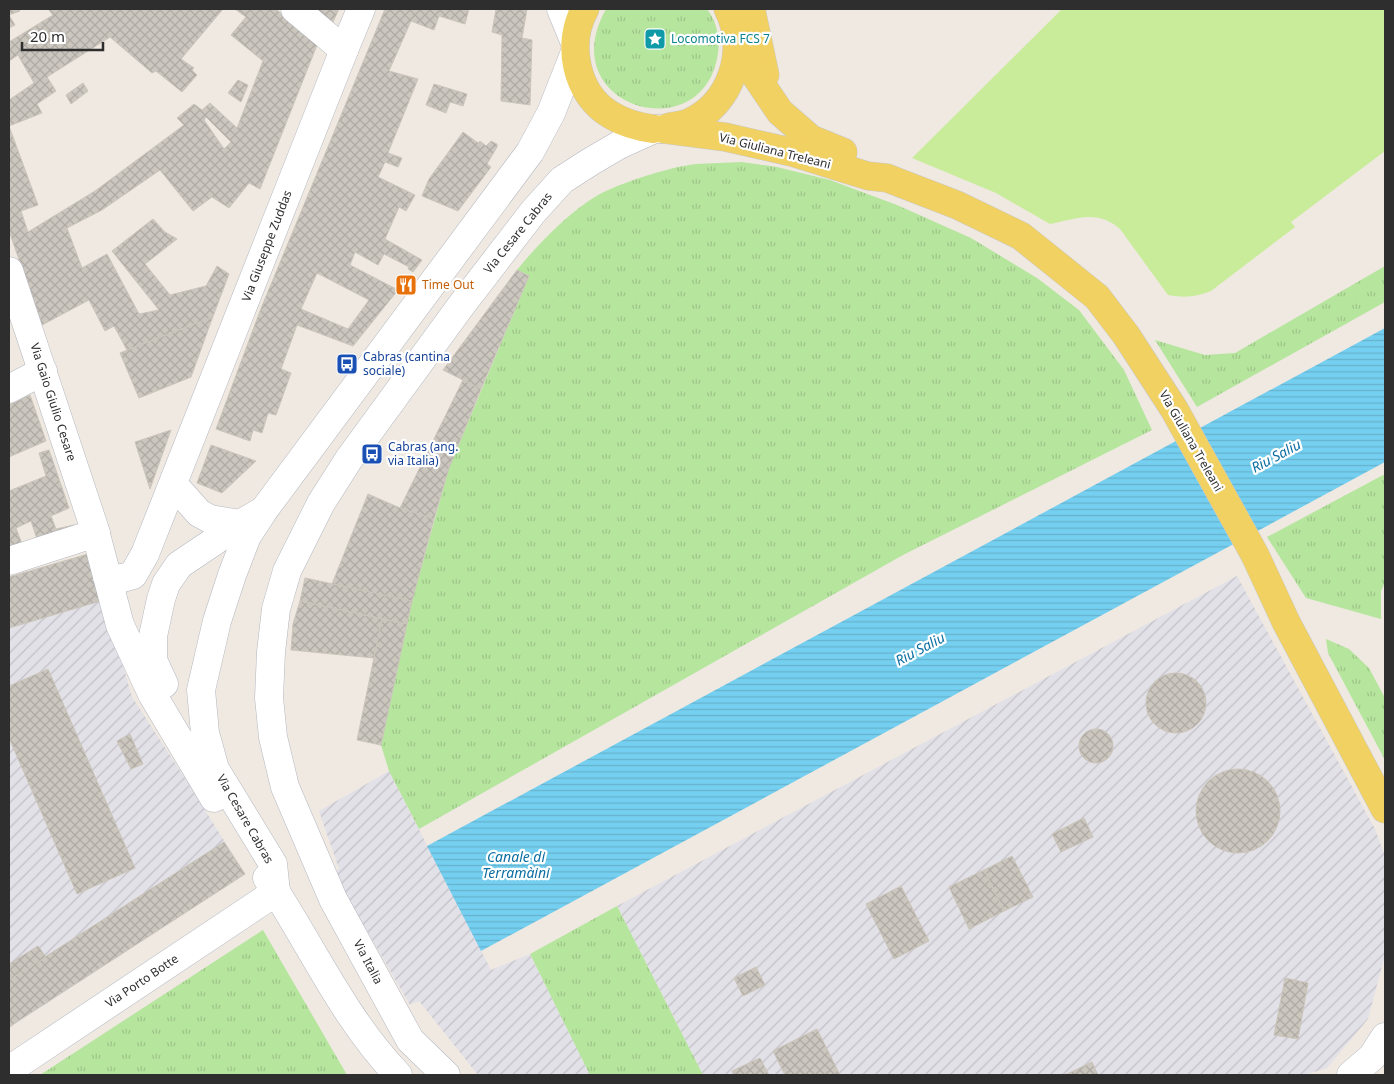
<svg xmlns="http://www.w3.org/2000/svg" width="1394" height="1084" font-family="'Noto Sans',sans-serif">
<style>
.industrial{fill:url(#industrial-furrows)}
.grass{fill:url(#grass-tufts)}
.pitch{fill:#c9ec9a}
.water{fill:url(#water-rules)}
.building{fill:url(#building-cross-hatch);stroke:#cbc5ba;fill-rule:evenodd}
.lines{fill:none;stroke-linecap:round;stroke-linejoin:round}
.minor-casing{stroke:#b4b7c1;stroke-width:29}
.major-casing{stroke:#c9c9c9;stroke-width:29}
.minor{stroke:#fff;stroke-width:28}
.major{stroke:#f2d163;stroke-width:28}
.labels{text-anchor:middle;stroke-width:4.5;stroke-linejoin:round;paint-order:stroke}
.culture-label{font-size:12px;fill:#0d838f;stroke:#fff;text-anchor:start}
.street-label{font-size:12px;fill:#2e2e2e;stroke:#fff}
.food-label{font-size:12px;fill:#c56008;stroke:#fff;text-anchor:start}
.transit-label{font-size:12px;fill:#164399;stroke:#fff;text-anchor:start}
.water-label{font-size:14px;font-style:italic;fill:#0d6fa3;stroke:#fff}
</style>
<defs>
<pattern id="industrial-furrows" width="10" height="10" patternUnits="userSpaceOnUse" patternTransform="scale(1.25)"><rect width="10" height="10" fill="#e3e1e8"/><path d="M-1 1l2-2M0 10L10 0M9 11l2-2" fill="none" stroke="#c3c1c7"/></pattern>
<pattern id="grass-tufts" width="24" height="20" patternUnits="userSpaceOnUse" patternTransform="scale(1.25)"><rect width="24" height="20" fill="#b6e59e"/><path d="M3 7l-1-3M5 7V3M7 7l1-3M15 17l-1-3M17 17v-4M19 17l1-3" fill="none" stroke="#9dc588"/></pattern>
<pattern id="water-rules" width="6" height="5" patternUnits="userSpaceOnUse" patternTransform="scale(1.25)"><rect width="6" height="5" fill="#75cff0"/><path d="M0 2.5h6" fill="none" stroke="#66b2ce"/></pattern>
<pattern id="building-cross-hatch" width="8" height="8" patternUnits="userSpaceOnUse" patternTransform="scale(1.25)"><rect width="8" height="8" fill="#cbc7bf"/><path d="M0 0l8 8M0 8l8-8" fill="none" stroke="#afaba4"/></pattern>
</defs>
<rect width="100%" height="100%" fill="#efe9e1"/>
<g class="industrial">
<polygon points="88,554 104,600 132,697 188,783 245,874 9,1028 9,577"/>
<polygon points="1237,576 1375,829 1385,856 1385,955 1368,1019 1327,1068 1304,1075 703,1075 617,906"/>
<polygon points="389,771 491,970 530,954 590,1075 478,1075 419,1001 410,1005 334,874 339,869 319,811"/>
</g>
<g class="grass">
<path d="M606 9H707C718 23 721 42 717 59 698 150 552 105 606 9Z"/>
<path d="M742 162 777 167 830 180 897 205 971 238 1037 278 1079 310 1124 370 1152 430 903 555 419 829 389 771 381 745 412 601 449 468 529 276 517 270C538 244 569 212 598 195 623 182 669 167 696 164 711 163 727 163 742 162Z"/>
<polygon points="1385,266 1385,302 1197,407 1155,340 1205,355 1235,353"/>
<polygon points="1385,474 1385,582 1381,591 1381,619 1306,598 1267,537"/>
<polygon points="1326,639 1349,649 1369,668 1385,698 1385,760 1328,653"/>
<polygon points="617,906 703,1075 590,1075 530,954"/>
<polygon points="263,930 347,1075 40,1075"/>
</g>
<path class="pitch" d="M1062 9H1385V151L1291 222 1295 227 1211 291C1196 297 1185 298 1168 295L1120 229C1097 209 1076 219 1050 224L996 193 912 158Z"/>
<polygon class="water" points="1385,328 1385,462 481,951 427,846"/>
<g class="building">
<polygon points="9,9 19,9 20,11 9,15 15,25 9,28"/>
<path d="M48 9H223L181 59 194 68 192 70 197 75 182 92 156 71 152 73 110 37 47 77 56 91 37 104 42 113 9 126 38 205 21 211 28 232 95 191 184 125 177 118 194 104 202 110 210 103 237 128 263 61 231 35 246 17 235 9H276L317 45 260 189 249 183 229 208 212 197 193 211 160 170 102 210 67 228 82 268 107 254 139 314 159 310 112 251 153 219 165 232 177 239 145 264 170 295 206 286 217 266 229 274 212 319H207L127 350 114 326 105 331 89 300 42 325 9 231V100L34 83 18 55 9 61V42L53 15ZM206 117 231 142 224 149 204 120Z"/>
<polygon points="308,9 339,9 331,26"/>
<path d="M385 9H469L465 24 439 16 434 30 411 21 389 71 418 79 388 153 402 158 398 167 385 162 378 177 415 195 406 211 399 207 385 239 422 260 413 272 408 269 409 267 384 254 378 265 355 252 350 265 398 290 353 346 297 325 281 369 291 373 276 415 268 413 262 433 253 430 250 441 216 429 260 311ZM317 273 369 300 348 329 301 309Z"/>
<polygon points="496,9 527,9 522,38 532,40 530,105 501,101 502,35 492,32"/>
<polygon points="238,80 248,85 241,102 228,93"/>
<polygon points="83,83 88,91 71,104 66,95"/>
<polygon points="434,84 467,94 463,106 450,102 446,113 426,105"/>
<polygon points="463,132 478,143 480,141 486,146 491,141 497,144 497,147 487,164 491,167 458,211 422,196 429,179"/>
<polygon points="517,270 529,276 481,389 443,370"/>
<polygon points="207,319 212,319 191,377 139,398 120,353"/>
<polygon points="463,380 481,389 449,468 434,519 400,508"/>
<polygon points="30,395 46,441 9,457 9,405"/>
<polygon points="171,430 150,489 135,442"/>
<polygon points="211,445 256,461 222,493 197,483"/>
<polygon points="49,450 69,508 51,516 56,529 74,525 78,536 40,548 31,521 16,528 25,552 9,557 9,491 46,476 39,453"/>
<polygon points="368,494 400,508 434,519 412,601 332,584"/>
<polygon points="88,554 104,600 9,628 9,577"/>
<polygon points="305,578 412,601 407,624 300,601"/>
<polygon points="300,601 382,619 374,658 291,650 293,624"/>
<polygon points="382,619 407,624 381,745 357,740"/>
<polygon points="48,669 135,868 77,894 9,738 9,686"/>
<circle cx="1176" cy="703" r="30"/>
<circle cx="1096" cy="746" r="17"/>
<polygon points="130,734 143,764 131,769 117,741"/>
<circle cx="1238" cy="811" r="42"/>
<polygon points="1084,818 1093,837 1061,852 1052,834"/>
<polygon points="224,842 245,874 9,1027 9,980"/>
<polygon points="1012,856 1033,897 1004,911 984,870"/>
<polygon points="984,870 1004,911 969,929 949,887"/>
<polygon points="901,886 929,941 894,959 866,904"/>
<polygon points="38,946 46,957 9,980 9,964"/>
<polygon points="756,967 765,985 743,996 734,978"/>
<polygon points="1285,978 1308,983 1298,1039 1274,1035"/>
<polygon points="817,1029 840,1075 785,1075 773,1051"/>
<polygon points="760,1058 769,1075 734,1075 732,1071"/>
<polygon points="1092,1062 1098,1075 1065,1075"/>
</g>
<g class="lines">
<g class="minor-casing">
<g id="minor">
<polyline points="295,9 344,50"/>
<polyline points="561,9 575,43"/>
<polyline points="9,271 94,527 120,625 152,694 214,798"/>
<polyline points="9,389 43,371"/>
<polyline points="174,485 199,513 210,519 240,524"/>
<polyline points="9,561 96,533"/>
<polyline points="107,576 119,579 133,575 145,554 344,50 361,9"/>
<polyline points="164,684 153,660 153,636 161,599 166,584 179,565 240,524 261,512"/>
<path d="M267 878C311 944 342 1016 398 1075"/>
<polyline points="276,892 273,864 215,769 205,733 201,690 217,621 232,575 247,536 264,510 530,152 551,113 575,52"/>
<polyline points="9,1070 276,892"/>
<polyline points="446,1075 410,1040 333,899 285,787 273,737 269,698 271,652 276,609 287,571 321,503 349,459 460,307 533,212 562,180 590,162 619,145 654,129 663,129"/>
<polyline points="1351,1075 1372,1057 1385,1037"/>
</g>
</g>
<g class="major-casing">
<g id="major">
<path d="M585 9C566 43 575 94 611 115 624 123 639 127 654 129"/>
<polyline points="751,9 765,75"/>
<polyline points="738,43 757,78 780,112 811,139 843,152"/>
<path d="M669 127C675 126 682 125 688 123 732 104 749 49 728 9"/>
<polyline points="663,129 725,137 791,152 868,176 887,178 957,205 1021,236 1097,297 1126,335 1174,409 1255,555 1286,622 1385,809"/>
</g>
</g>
<use href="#minor" class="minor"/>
<use href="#major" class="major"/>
</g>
<defs>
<g id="sight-square" transform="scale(1.125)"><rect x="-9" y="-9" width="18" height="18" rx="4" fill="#0f9aa8" stroke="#fff"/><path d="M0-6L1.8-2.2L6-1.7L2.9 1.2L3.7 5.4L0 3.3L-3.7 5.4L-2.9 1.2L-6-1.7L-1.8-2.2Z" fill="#fff"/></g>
<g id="restaurant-square" transform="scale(1.125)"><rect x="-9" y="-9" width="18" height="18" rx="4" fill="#e8710a" stroke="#fff"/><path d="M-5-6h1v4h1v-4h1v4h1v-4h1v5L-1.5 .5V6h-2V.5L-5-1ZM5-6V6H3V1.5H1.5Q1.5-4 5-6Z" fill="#fff"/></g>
<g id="bus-square" transform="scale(1.125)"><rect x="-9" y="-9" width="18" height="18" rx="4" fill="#1a4fb4" stroke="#fff"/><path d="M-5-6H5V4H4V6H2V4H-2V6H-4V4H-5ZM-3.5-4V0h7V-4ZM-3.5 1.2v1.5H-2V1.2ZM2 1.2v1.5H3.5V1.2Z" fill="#fff"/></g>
</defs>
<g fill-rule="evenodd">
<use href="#sight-square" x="655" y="39"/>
<use href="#restaurant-square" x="406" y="285"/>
<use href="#bus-square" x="347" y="364"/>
<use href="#bus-square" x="372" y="454"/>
</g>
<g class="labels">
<g class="culture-label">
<text x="671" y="43">Locomotiva FCS 7</text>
</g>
<g class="street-label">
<text transform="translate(775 151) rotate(14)" y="4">Via Giuliana Treleani</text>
<text transform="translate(518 233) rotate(-51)" y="4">Via Cesare Cabras</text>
<text transform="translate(267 246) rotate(-69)" y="4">Via Giuseppe Zuddas</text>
<text transform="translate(53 402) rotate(72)" y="4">Via Gaio Giulio Cesare</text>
<text transform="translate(1191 441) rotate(60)" y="4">Via Giuliana Treleani</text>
<text transform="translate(245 819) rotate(60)" y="4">Via Cesare Cabras</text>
<text transform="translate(368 962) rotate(62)" y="4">Via Italia</text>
<text transform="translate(142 981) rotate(-34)" y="4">Via Porto Botte</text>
</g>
<g class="food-label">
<text x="422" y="289">Time Out</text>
</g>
<g class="transit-label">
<text x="363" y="361">Cabras (cantina<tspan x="363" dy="14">sociale)</tspan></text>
<text x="388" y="451">Cabras (ang.<tspan x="388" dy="14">via Italia)</tspan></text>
</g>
<g class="water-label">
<text transform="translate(1276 456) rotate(-28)" y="5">Riu Saliu</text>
<text transform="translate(920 649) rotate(-28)" y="5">Riu Saliu</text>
<text x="516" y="862">Canale di<tspan x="516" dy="16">Terramàini</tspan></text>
</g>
</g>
<rect width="1394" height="1084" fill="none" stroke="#2e2e2e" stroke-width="20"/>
<path d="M22 42v8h81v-8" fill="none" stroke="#2e2e2e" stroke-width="2.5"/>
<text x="30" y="42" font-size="15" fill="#2e2e2e" stroke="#ffffff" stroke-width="4" paint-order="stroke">20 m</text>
</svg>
